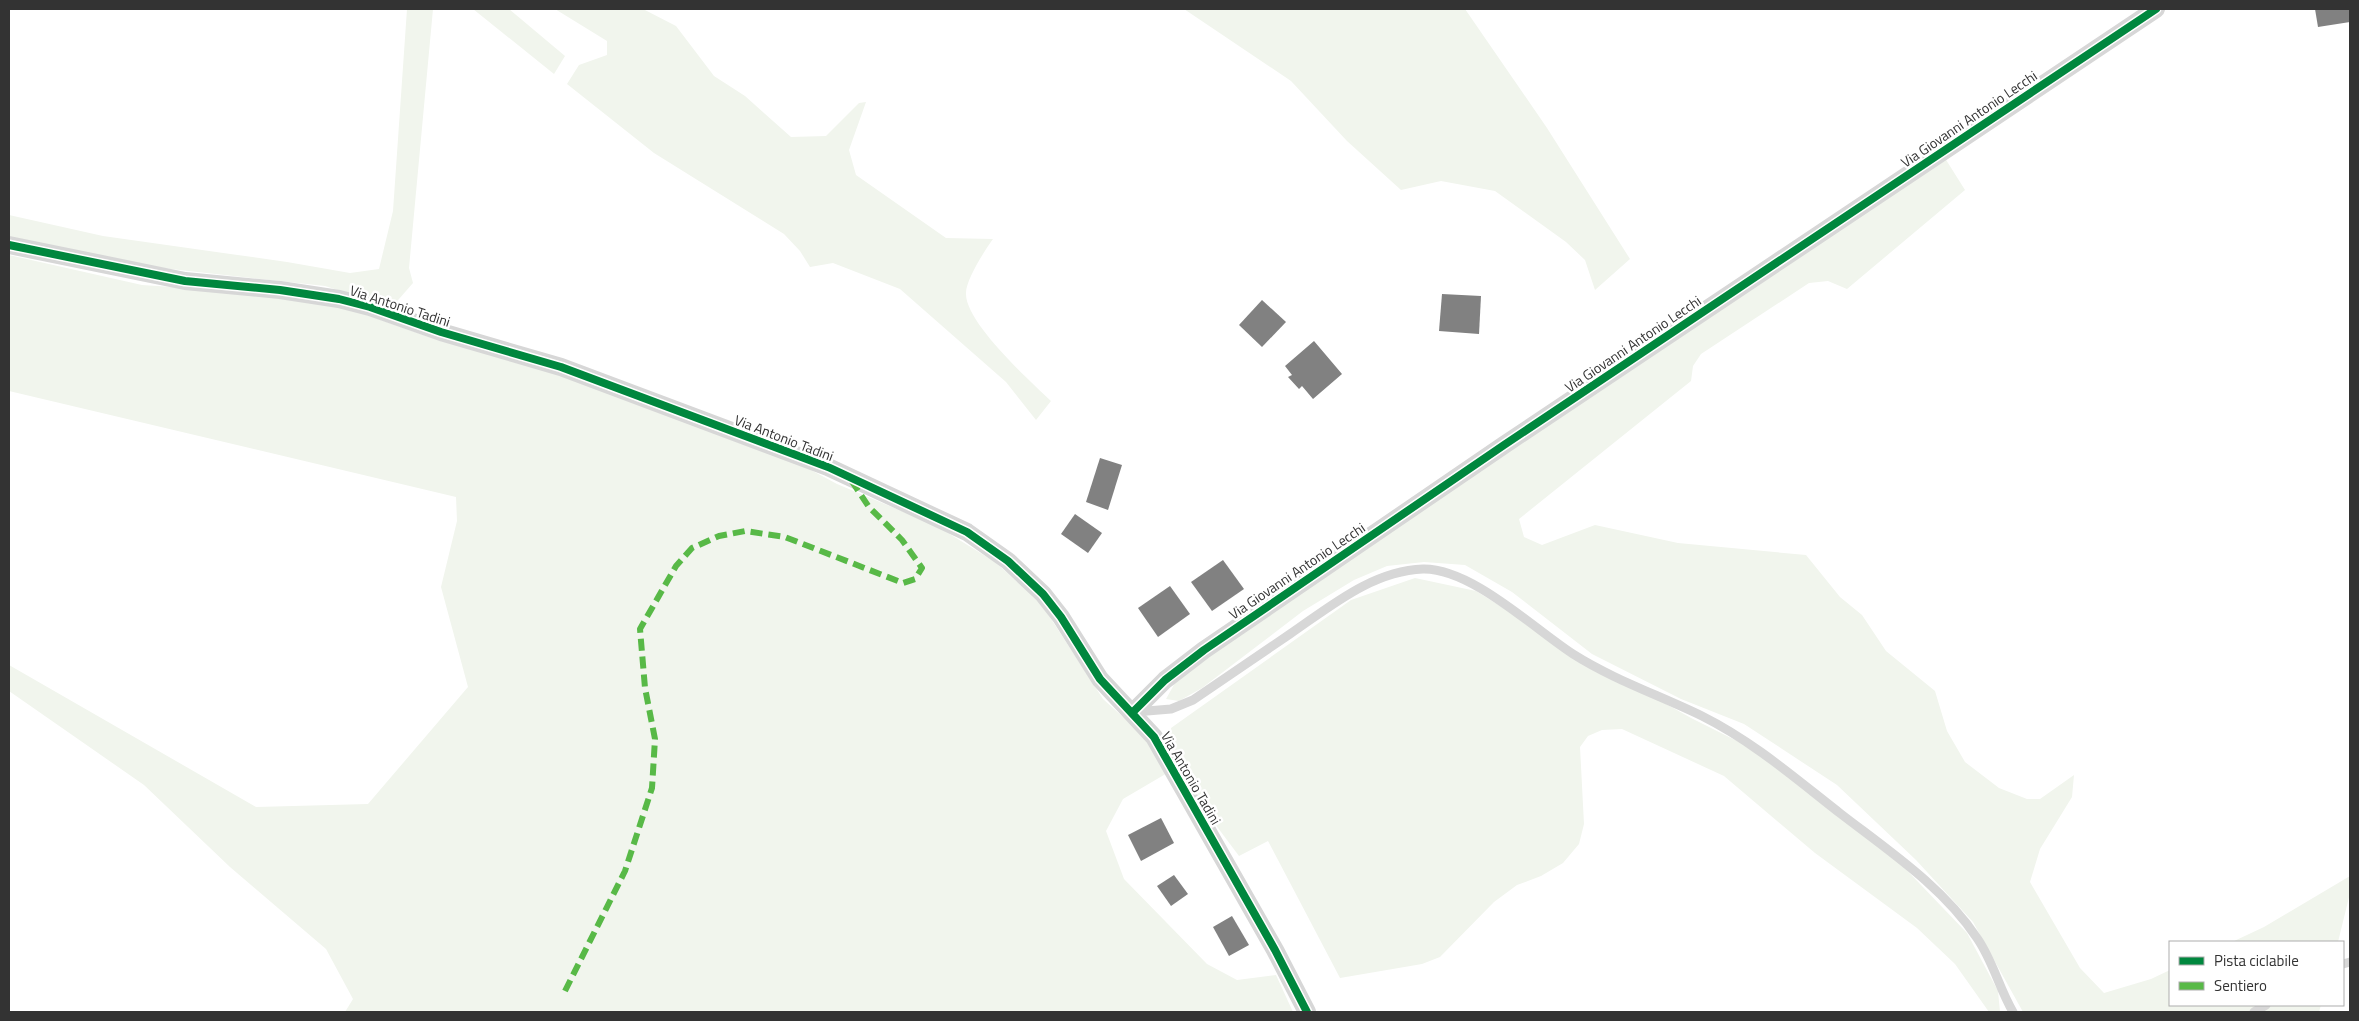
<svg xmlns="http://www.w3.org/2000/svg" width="2359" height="1021" font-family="'Titillium Web',sans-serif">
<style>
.green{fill:#f1f5ed}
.building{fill:#818181}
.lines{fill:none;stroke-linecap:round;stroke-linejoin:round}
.service{stroke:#d7d7d7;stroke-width:9}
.minor{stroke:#d7d7d7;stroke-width:18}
.quiet{stroke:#58b947;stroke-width:6;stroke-dasharray:12 6;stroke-linecap:butt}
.cycleway-casing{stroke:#fff;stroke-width:11}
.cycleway{stroke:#00873e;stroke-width:8}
.labels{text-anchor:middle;stroke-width:5;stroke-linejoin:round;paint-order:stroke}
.street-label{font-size:14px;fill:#333;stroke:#fff}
</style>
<rect width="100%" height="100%" fill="#fff"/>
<g class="green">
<polygon points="407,9 433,9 409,268 413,283 392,307 325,286 162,268 9,239 9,215 103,236 287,262 350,273 379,269 393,211"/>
<polygon points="473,9 509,9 565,56 554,74"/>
<path d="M555 9H643L676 26 714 76 745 96 791 137 826 136 859 103 866 102 849 150 856 175 946 238 993 239C985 250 965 281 966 294 966 323 1029 380 1051 401L1036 420 1006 382 900 289 833 263 810 267 800 251 784 234 654 153 567 84 579 65 607 55V41Z"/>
<polygon points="1184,9 1465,9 1547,128 1630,259 1595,290 1585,260 1566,242 1495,191 1441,181 1401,190 1347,141 1291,81"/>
<polygon points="1943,155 1965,190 1847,289 1828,281 1809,283 1701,354 1693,366 1691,381 1519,519 1524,537 1542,545 1595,525 1678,543 1806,555 1840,597 1862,615 1886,651 1935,691 1947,731 1965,762 1999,788 2027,799 2040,799 2074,775 2072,797 2040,849 2030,882 2080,968 2104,993 2151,979 2170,970 2170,1005 2321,1005 2319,1012 2023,1012 1973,922 1916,860 1837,785 1744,724 1681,699 1592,654 1512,592 1465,565 1424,562 1387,566 1354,580 1303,611 1202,688 1179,701 1166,699 1176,681 1195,662"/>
<polygon points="9,255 142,285 234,291 347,308 437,340 566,375 798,463 837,484 935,525 995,562 1040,602 1103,699 1154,745 1169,772 1123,799 1106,831 1124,879 1207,964 1237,980 1276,975 1293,1012 345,1012 353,999 326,949 230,867 144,785 9,691 9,665 256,807 368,804 468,687 441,587 457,521 456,497 9,391"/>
<polygon points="1415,578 1476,591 1576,653 1691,718 1765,755 1897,860 1967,933 1998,991 2000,1012 1989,1012 1955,964 1917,928 1815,853 1724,776 1622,729 1602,730 1588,736 1580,747 1584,824 1579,844 1563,863 1541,876 1517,885 1494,902 1440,957 1422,964 1340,978 1268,841 1239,856 1206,812 1170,747 1171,728 1351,600"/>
<polygon points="2350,876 2350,893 2338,942 2232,942 2264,927"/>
</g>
<g class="building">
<polygon points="2315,9 2350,9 2350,22 2318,27"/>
<polygon points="1442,294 1481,296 1479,334 1439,331"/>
<polygon points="1262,300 1286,322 1262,347 1239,325"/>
<polygon points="1314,341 1342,374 1313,399 1302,386 1299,389 1288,377 1292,375 1285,366"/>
<polygon points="1100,458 1122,465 1108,510 1086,502"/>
<polygon points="1075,514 1102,533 1088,553 1061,534"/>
<polygon points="1223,560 1244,589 1212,611 1191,582"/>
<polygon points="1170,586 1190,614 1158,637 1138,608"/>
<polygon points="1161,818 1174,843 1141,861 1128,835"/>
<polygon points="1174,875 1188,894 1171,906 1157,886"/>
<polygon points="1232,916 1249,945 1229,956 1213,927"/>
</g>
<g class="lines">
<g class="service">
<path d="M1135 712 1171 709 1193 700C1225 678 1258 656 1290 634 1331 606 1372 571 1423 569 1471 568 1533 628 1573 654 1614 680 1659 695 1702 716 1754 742 1796 779 1841 814 1889 851 1943 887 1977 938 1993 961 1999 988 2013 1012"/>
<polyline points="2343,964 2350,962"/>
<polyline points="2254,1012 2266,1005"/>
</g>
<g class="minor">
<polyline points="9,245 185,281 280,290 339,299 370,307 441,332 561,367 828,467 967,532 1008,561 1043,594 1061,617 1100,679 1154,737 1275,950 1307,1012"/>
<polyline points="1133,712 1165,680 1204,650 1504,445 2156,9"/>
</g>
<polyline class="quiet" points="565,991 625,871 652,788 655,739 645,688 640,629 676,566 692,548 719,536 745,531 785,537 903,583 915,579 922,568 902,540 869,507 851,480"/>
<g class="cycleway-casing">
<g id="cycleway">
<polyline points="9,245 185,281 280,290 339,299 370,307 441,332 561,367 828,467 967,532 1008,561 1043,594 1061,617 1100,679 1154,737 1275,950 1307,1012"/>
<polyline points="1133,712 1165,680 1204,650 1504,445 2156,9"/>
</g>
</g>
<use href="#cycleway" class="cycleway"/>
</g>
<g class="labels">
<g class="street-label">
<text transform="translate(1969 119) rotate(-34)" y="5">Via Giovanni Antonio Lecchi</text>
<text transform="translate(400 306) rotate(18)" y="5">Via Antonio Tadini</text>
<text transform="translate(1633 344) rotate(-34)" y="5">Via Giovanni Antonio Lecchi</text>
<text transform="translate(784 438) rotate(21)" y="5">Via Antonio Tadini</text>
<text transform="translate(1297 571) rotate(-34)" y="5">Via Giovanni Antonio Lecchi</text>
<text transform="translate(1191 778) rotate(60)" y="5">Via Antonio Tadini</text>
</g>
</g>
<rect width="2359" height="1021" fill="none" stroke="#333333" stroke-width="20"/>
<rect x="2169" y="941" width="175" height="65" fill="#ffffff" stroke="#adadad"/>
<rect x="2179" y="957" width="25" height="8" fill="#00873e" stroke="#adadad"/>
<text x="2214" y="966" font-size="15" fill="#333333">Pista ciclabile</text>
<rect x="2179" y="982" width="25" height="8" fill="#58b947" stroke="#adadad"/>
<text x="2214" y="991" font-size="15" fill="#333333">Sentiero</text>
</svg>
